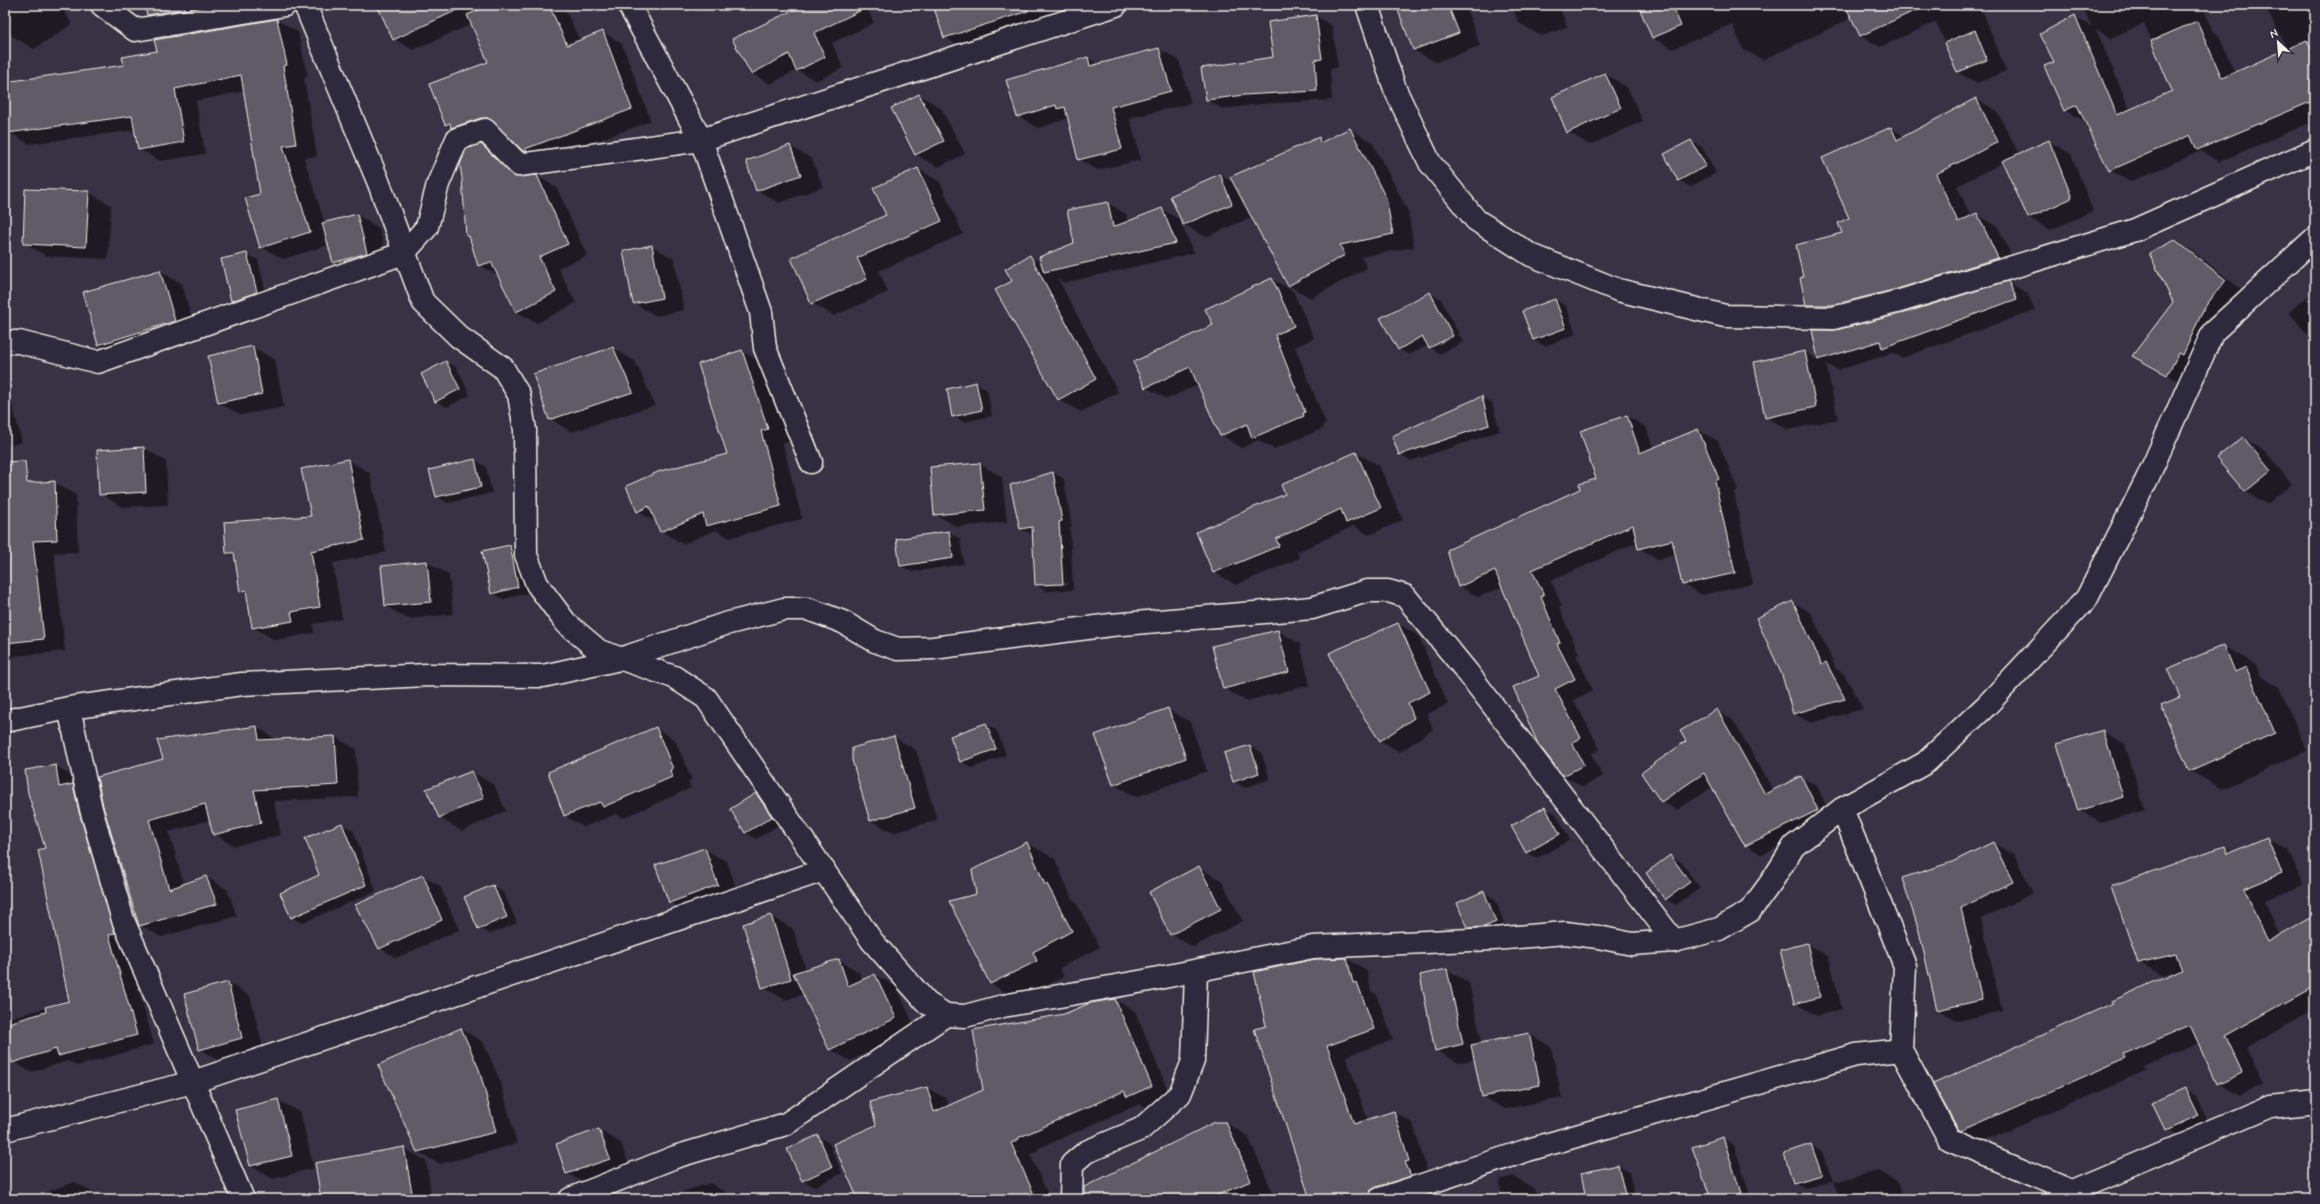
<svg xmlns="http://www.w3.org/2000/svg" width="2320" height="1204" font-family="Mynerve,sans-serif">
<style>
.shadow{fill:#0007;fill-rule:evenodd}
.building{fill:#5f5c67;stroke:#f4f1e8}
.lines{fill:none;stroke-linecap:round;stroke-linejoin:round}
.minor-casing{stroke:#f4f1e8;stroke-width:25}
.minor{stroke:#2f2a3d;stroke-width:22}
</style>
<rect width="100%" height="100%" fill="#373244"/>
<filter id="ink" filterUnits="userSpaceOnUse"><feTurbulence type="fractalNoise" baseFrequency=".025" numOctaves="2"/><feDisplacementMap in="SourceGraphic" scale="8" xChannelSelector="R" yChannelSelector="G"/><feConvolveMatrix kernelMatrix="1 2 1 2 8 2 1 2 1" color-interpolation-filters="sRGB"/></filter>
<g filter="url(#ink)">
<g class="shadow">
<polygon points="5,5 60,5 72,24 34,49 12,36 5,25"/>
<polygon points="145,5 250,5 167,26 148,15"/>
<polygon points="397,5 563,5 580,41 603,32 622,44 651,121 545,160 544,163 524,151 501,129 472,139 445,124 490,62 472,24 413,50 394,39"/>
<polygon points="680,5 707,5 692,12"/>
<polygon points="806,5 866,5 874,23 832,43 843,68 816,81 797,70 770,84 751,73"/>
<polygon points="934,5 1099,5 964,49 945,37"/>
<polygon points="1397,5 1465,5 1480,46 1436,62 1413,50"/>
<polygon points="1511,5 1559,5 1567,27 1541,36 1519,23"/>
<polygon points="1586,5 1601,5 1593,9"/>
<polygon points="1639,5 1996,5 1983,12 2006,71 1977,83 1957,72 1936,22 1880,47 1860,36 1852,18 1763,60 1743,49 1732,24 1673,49 1653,38"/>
<path d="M2082 5H2202L2214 32 2218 34 2235 73 2288 50 2264 5H2307L2315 20V129L2307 124 2219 162 2201 151 2130 182 2110 170 2086 122 2064 110 2056 62 2075 17 2091 26ZM2144 23 2173 91 2130 110 2096 29 2111 38Z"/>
<polygon points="1316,16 1332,26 1338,67 1330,69 1332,100 1261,104 1223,109 1207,100 1274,58"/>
<polygon points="277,20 298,32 308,77 304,78 317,156 304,158 325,224 357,215 379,228 389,265 356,275 333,262 329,245 283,259 261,247 261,194 244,91 196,101 205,154 160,161 139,149 135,130 29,144 8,132 5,83 125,66 158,52"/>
<polygon points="1159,49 1179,60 1191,103 1130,118 1141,160 1098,170 1078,159 1069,118 1038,128 1018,116 1088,58 1099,65"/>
<polygon points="1605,74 1627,87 1643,121 1590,145 1568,132"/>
<polygon points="919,95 941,108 965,154 938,167 916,155 892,109"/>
<polygon points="1976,99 1997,111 2019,154 2049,141 2071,154 2093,211 2051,230 2029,218 2004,162 1957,186 1971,217 1977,215 1998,227 2018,270 1828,317 1807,304 1844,234 1891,128 1905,137"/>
<polygon points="1350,129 1372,142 1408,211 1414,247 1361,257 1367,268 1311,298 1288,285 1252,217 1206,237 1181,223 1194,253 1064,283 1058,279 1118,392 1081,412 1059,400 1013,281 1030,257 1042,263 1075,243 1108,203 1126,214 1128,223 1162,209 1183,222 1220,175 1235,184 1231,178 1319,138 1325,142"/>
<polygon points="1691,141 1702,147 1716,173 1690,187 1679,180"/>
<polygon points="481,145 501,157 522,177 537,176 557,188 587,256 558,268 576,303 537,323 517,312 499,276 479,265 471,238 467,235"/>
<polygon points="790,146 812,159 823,187 779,203 757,190"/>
<polygon points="918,169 940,182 963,234 879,271 888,292 834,316 812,303 887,215"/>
<polygon points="88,192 111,205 108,259 46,256 24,243"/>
<polygon points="2175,241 2191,250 2241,289 2219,317 2182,383 2134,356 2174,302"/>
<polygon points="652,246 674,259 684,310 656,316 634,303"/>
<polygon points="247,254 258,260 267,298 243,307 232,301 222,260"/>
<polygon points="160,271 182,284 196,334 121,357 99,345 84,293"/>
<polygon points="1272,279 1293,291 1314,338 1295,347 1326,424 1323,425 1324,428 1274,449 1258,440 1242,448 1221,435 1198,385 1167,399 1145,387 1214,326"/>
<polygon points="2008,282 2027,293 2035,310 1902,358 1893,353 1838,370 1826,364 1838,419 1788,430 1766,417 1805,352 1819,361 1813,331 1836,331 1904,314"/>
<polygon points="2315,290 2315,339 2308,335 2289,312"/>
<polygon points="1430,293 1441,299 1463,342 1440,354 1428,345 1409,355 1398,349"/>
<polygon points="1555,300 1566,306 1576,334 1545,346 1534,340"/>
<polygon points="253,347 275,360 284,407 241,415 219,403"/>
<polygon points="613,348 635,361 655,405 572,432 550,419"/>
<polygon points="742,351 764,364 790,441 783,444 802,519 729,538 716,530 683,544 661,531 657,523 638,511 728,454"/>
<polygon points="446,362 457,368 470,395 447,407 436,401"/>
<polygon points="5,378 22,442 5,447"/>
<polygon points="976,383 987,390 992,416 964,422 953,416"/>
<polygon points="1482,397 1492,403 1500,431 1411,461 1400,454"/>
<polygon points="1627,416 1646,427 1653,448 1698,430 1718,441 1738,490 1734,492 1753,584 1702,595 1683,584 1677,554 1658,559 1639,548 1638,542 1551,581 1562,606 1559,608 1579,654 1576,655 1593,690 1574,700 1600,749 1591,754 1603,776 1583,787 1564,776 1539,743 1540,677 1503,587 1478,597 1459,586 1581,489 1598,480"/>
<polygon points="2243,438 2265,451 2292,484 2267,504 2245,491"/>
<polygon points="144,448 166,461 168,505 122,507 100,494"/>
<polygon points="1356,453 1379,465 1403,520 1369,535 1354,526 1297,552 1300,558 1236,585 1214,572 1287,495 1282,485"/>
<polygon points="348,460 370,473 386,552 333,563 342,619 313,624 314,633 275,640 253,627 247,594 241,591 236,558 227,553 313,517"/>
<polygon points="475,460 486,467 492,493 448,503 437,497 431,471"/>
<polygon points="980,464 1002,477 1007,522 957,527 935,514"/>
<path d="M1053 473 1064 479 1072 527 1070 528 1073 590 1047 591 1036 585 1034 535 1020 529ZM1068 583V585L1045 586V584Z"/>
<polygon points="54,482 76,495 78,552 54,553 65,651 5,657 5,485"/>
<polygon points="949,532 960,539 964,564 912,572 901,566"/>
<polygon points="510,546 521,553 529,593 503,599 492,593"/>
<polygon points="427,562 449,575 453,614 408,619 386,606"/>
<polygon points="1793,602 1811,613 1836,669 1844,674 1863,709 1811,723 1793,713"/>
<polygon points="1398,624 1418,635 1448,704 1427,714 1433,729 1400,752 1381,741"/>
<polygon points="1278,631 1300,644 1310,685 1246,701 1224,688"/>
<polygon points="2224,646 2256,665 2261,676 2279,687 2307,751 2222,789 2189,770 2181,698"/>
<polygon points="1167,709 1190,722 1207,771 1136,797 1113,784"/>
<polygon points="1717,711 1733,720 1774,791 1800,777 1817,786 1833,820 1762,855 1746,845 1713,787 1677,810 1661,801 1687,742"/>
<polygon points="986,724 997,731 1006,755 972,768 961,761"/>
<polygon points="257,727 277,740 335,737 356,749 358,797 274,801 281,835 234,846 214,834 210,820 169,832 184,885 206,877 227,889 237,916 161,937 140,925 104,806 164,760"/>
<polygon points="656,728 675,740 692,780 688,781 691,788 623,818 616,814 584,827 565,816"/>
<polygon points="2102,731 2125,744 2145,810 2101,823 2079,810"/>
<polygon points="894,737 916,750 937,820 893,833 870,820"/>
<polygon points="1250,746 1261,752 1270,779 1245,788 1234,781"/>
<polygon points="56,766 73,777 126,945 154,1044 77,1066 68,1061 31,1072 13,1062 5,1036 5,1019 71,1001 46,848"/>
<polygon points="472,772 494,785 506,811 462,831 440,818 427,790"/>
<polygon points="756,794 767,800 782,823 756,839 745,832"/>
<polygon points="1545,808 1556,814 1570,840 1537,858 1526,852"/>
<polygon points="342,824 353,830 376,891 302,923 291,917 320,875"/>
<polygon points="2266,838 2288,850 2303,885 2265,901 2280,936 2315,949 2315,1010 2246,1048 2263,1084 2239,1095 2217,1083 2199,1043 2145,1067 2147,1070 1983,1142 1959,1128 2114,1004 2180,970 2161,975 2139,962 2224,847 2233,852"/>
<polygon points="1027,843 1055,859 1072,899 1075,901 1100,947 1060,968 1064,977 1019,1000 991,984 950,901 977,895"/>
<polygon points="1993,843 2014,855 2033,893 1981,919 2002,1011 1958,1021 1938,1010 1920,931 1953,863"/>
<polygon points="704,849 727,862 740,898 692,915 670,902"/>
<polygon points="1670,856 1681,862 1700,888 1676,905 1665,899"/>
<polygon points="1199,868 1221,880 1243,921 1193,947 1171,934"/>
<polygon points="423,876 440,886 459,930 396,958 380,948"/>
<polygon points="493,886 504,893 517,923 490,934 479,928"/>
<polygon points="1484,893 1495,899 1506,928 1479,933 1468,927"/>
<polygon points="771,916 793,929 806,970 839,960 859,972 862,981 875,975 896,986 916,1029 850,1061 830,1049 804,994 785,1000 763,987"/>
<polygon points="1807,944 1829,957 1842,1009 1817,1016 1795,1003"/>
<polygon points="1347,959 1367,970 1371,991 1376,994 1393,1040 1346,1056 1368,1121 1394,1112 1413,1123 1427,1171 1339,1199 1321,1199 1267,1027 1315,960"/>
<polygon points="1447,970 1469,983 1482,1044 1529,1034 1551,1047 1562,1098 1505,1109 1483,1097 1475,1059 1458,1063 1436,1050"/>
<polygon points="228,983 250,996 264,1051 222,1062 200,1049"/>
<polygon points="1115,1000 1135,1011 1171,1098 1147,1108 1140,1104 1037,1149 1038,1151 1030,1154 1050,1199 887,1199 877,1126 927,1088 947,1099 949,1107 984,1091 1064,1015"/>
<polygon points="461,1029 483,1042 501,1083 517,1144 440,1164 418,1152"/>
<polygon points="2185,1089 2196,1096 2208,1121 2176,1135 2165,1129"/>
<polygon points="277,1100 300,1112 314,1168 273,1179 251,1166"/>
<polygon points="1226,1123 1248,1136 1273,1193 1259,1199 1100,1199"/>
<polygon points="599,1130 621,1143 631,1172 589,1186 567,1173"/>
<polygon points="818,1136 829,1143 842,1173 814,1187 803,1180"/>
<polygon points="1723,1139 1734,1145 1751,1199 1710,1199 1694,1148"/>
<polygon points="1811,1145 1822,1152 1833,1181 1805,1188 1794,1182"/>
<polygon points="404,1148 426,1161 432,1199 322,1199"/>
<polygon points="1618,1166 1629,1172 1635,1199 1587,1199 1582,1174"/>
<polygon points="1878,1171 1900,1183 1904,1199 1839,1199 1834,1182"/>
<polygon points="1513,1176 1535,1189 1539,1199 1503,1199 1499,1180"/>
<polygon points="75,1182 95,1194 97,1199 52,1199 49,1191"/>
<polygon points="710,1183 732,1196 733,1199 660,1199"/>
<polygon points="162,1194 172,1199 147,1199"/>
</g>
<g class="building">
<polygon points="144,5 184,5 185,9 147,15"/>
<polygon points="377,5 468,5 393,40"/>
<polygon points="490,5 549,5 567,45 603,31 632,109 525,149 527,151 524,152 488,118 481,118 451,128 450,123 445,125 429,84 488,62 467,15"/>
<polygon points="804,5 872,5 814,33 825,57 796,71 789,54 751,74 732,39"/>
<polygon points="933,5 1027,5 1028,11 944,38"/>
<polygon points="1396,5 1448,5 1459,33 1413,50"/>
<polygon points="1638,5 1672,5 1681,26 1652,38"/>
<polygon points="1845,5 1927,5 1860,36"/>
<polygon points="1316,15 1322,59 1315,60 1317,91 1244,95 1206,100 1201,68 1273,57 1268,22"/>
<polygon points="2075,15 2117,115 2172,91 2151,41 2197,21 2222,78 2307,40 2315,58 2315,100 2197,150 2190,135 2109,171 2077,105 2064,111 2044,66 2054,62 2040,34"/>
<polygon points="277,19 287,65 283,66 296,144 283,146 310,232 260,248 245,198 260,194 241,75 175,89 184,142 138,150 132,116 7,133 5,82 124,65 122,57 157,51 154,40"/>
<polygon points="1975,30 1987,60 1957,72 1944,43"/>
<polygon points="1159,48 1171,91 1111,107 1122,149 1078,160 1065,107 1057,109 1056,105 1017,117 1006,80 1088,57 1090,66"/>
<polygon points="1605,73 1621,108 1567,133 1552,97"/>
<polygon points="919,94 944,141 915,155 891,108"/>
<polygon points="1976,98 1998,142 1936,174 1958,222 1977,213 1998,258 1897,289 1832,305 1806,305 1800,278 1803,277 1796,245 1842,233 1838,223 1849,218 1822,158 1891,127 1897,140"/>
<polygon points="1350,128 1386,198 1393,234 1340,245 1345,255 1288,286 1230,177 1319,137 1320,143"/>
<polygon points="1691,140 1706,166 1678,181 1664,154"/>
<polygon points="2049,140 2072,198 2028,218 2002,161"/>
<polygon points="481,144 515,177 537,175 568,244 539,257 556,292 516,312 491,262 478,266 469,236 466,236 462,178 460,165 466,149"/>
<polygon points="790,145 801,175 756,191 746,161"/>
<polygon points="918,168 942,221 857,258 867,279 811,304 791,258 886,215 873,188"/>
<polygon points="1220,174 1232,204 1183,225 1170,196"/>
<polygon points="25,189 89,191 86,247 23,244"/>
<polygon points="1108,202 1113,227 1162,208 1176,243 1044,272 1039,257 1074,243 1067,210"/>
<polygon points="357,214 367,253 333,263 322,223"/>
<polygon points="2175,240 2226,280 2204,308 2183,355 2179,353 2167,375 2132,356 2173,302 2149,253"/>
<polygon points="652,245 662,298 633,304 623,251"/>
<polygon points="247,253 257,292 231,301 221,259"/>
<polygon points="1030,255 1096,379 1058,400 995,290 1012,281 1005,269"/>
<polygon points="160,270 175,321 98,345 83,292"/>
<polygon points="1272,278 1294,326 1275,335 1305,412 1303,413 1304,416 1252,438 1247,424 1220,436 1190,367 1145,388 1133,362 1213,325 1205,309"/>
<polygon points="2008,281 2017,299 1882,348 1880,341 1818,360 1812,330 1836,330 1904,313"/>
<polygon points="1430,292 1453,336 1429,348 1422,336 1398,350 1380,318"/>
<polygon points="1555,299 1566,328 1533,340 1522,311"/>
<polygon points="253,346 262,394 218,403 208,356"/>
<polygon points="613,347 633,392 549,420 533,374"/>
<polygon points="742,350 768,429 761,431 781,506 706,526 703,514 660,532 649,506 637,512 626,486 660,471 727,454 698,364"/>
<polygon points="1805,351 1816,407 1765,418 1754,362"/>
<polygon points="446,361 460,389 435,402 421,374"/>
<polygon points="976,382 982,410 952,417 947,389"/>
<polygon points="1482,396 1489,425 1399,455 1392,436"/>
<polygon points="1627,415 1640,453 1698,429 1719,479 1715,481 1735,573 1682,585 1672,540 1638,549 1633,525 1532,570 1544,595 1541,597 1560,643 1557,644 1575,679 1555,689 1581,738 1572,743 1584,765 1563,776 1538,744 1513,687 1539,676 1495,571 1458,587 1447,550 1580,489 1579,484 1596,479 1580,431"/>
<polygon points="2243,437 2271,471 2245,492 2216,458"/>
<polygon points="144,447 146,492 99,495 97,450"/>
<polygon points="1356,452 1381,508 1346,523 1341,509 1276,539 1279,546 1213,573 1196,532 1285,494 1281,485"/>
<polygon points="348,459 364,540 311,551 320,607 291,612 293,621 252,628 246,590 240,592 234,553 226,553 224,522 311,516 301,469"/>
<polygon points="475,459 481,487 436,497 429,470"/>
<polygon points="25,461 27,483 55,481 57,540 33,541 44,639 5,643 5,462"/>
<polygon points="980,463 985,510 934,515 930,467"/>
<polygon points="1053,472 1062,521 1059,522 1063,584 1035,585 1032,527 1020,529 1010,485"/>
<polygon points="949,531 953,558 900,566 896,539"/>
<polygon points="510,545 518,587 491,594 482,551"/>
<polygon points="427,561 431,602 385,606 381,566"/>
<polygon points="1793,601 1822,665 1826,662 1845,699 1793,714 1782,675 1756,618"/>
<polygon points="1398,623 1430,692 1408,703 1414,718 1380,741 1346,691 1329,653"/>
<polygon points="1278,630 1289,672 1223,689 1212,646"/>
<polygon points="2224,645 2235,672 2246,667 2275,733 2189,771 2161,705 2180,697 2167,669"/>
<polygon points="1168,708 1186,758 1113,785 1095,735"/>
<polygon points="1717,709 1765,794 1801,776 1818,810 1745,846 1704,773 1661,802 1641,773 1686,741 1680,731"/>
<polygon points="986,723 996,749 960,762 950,736"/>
<polygon points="257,726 259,740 335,736 338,785 254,790 261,823 213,835 205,804 149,820 169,889 206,876 217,904 139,926 103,806 97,777 163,759 157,740"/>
<polygon points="656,727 673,769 670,770 672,777 603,807 600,802 564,816 548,772"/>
<polygon points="2103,730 2123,797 2078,811 2057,744"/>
<polygon points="894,736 915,808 870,821 852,760 852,748"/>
<polygon points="1250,745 1259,773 1233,782 1224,753"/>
<polygon points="56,765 59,787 73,784 79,812 115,933 109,935 137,1035 58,1056 56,1049 12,1063 5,1039 5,1024 46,1012 45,1007 69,1001 38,850 45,848 28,793 25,770"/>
<polygon points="472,771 484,798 439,818 426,789"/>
<polygon points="756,793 772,817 745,833 730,809"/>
<polygon points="1545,807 1560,834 1526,853 1511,826"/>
<polygon points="342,823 366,885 291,918 280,893 319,875 305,838"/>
<polygon points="2267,837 2282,873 2244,889 2267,942 2315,915 2315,986 2225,1036 2242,1072 2217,1084 2190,1025 2124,1054 2126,1058 1961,1131 1958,1129 1933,1084 2113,1003 2112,1001 2182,969 2176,954 2138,963 2111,886 2224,846 2227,854"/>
<polygon points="1027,842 1045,885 1047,884 1072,931 1033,952 1037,961 990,984 949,901 976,894 972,870"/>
<polygon points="1993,842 2013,882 1961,908 1982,1000 1937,1010 1919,931 1902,878 1952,862"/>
<polygon points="705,848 718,885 669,903 655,865"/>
<polygon points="1670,855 1690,882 1665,900 1646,873"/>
<polygon points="1199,866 1221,909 1170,935 1149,892"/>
<polygon points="423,875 442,920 379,949 355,905"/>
<polygon points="493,885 507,917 478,929 464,897"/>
<polygon points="1484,891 1496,922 1484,927 1467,928 1457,903"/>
<polygon points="771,915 791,979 762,988 743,924"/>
<polygon points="1807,943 1820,997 1794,1004 1780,950"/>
<polygon points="1347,958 1353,983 1357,982 1374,1029 1327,1046 1354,1124 1394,1111 1409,1161 1405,1162 1411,1176 1376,1187 1370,1191 1368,1199 1310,1199 1254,1029 1266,1026 1254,972 1315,959"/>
<polygon points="839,959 848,986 875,974 896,1018 829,1050 793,973"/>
<polygon points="1447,969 1463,1044 1435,1051 1420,975"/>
<polygon points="228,982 242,1038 199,1050 184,994"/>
<polygon points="1115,999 1152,1086 1127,1097 1124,1091 1018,1138 1019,1139 1011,1143 1036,1199 858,1199 833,1144 876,1125 870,1102 927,1087 934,1112 983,1090 973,1030 1064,1014 1090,1003"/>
<polygon points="461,1028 479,1069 496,1132 417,1152 378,1065"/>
<polygon points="1529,1033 1540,1085 1482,1097 1471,1045"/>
<polygon points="2185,1088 2198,1115 2165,1130 2152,1103"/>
<polygon points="278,1099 292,1156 250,1166 235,1110"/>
<polygon points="1215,1122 1226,1122 1251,1181 1208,1199 1084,1199 1084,1187"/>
<polygon points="599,1129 610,1159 566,1174 556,1144"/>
<polygon points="818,1135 832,1167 802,1181 787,1149"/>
<polygon points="1723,1137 1741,1193 1724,1199 1711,1199 1692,1147"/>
<polygon points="1811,1144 1822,1175 1793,1183 1784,1153"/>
<polygon points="404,1147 413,1199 321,1199 315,1163"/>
<polygon points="1618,1165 1626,1199 1586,1199 1581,1173"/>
</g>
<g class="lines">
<g class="minor-casing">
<g id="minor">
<polyline points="102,5 135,30 285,5"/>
<polyline points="305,5 378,181 423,302 459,337 503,368 519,395 525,430 526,555 537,584 566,623 599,651 674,677 706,698 872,941 927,1003 946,1015 965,1016 1003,1006 1144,981 1313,947 1494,939 1565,933 1598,937 1632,944 1674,941 1719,929 1750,911 1772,881 1794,846 1842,809 1925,763 1987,705 2087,598 2147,479 2213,332 2315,238"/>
<polyline points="629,5 701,140 761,312 765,348 811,462"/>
<polyline points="1367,5 1395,89 1430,163 1476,220 1531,255 1618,290 1725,316 1833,318 1900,301 2135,230 2315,150"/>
<polyline points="5,342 19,342 98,362 404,253 427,227 438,184 457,139 485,130 519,165 701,140 1116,5"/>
<polyline points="69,708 91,809 123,920 243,1199"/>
<polyline points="5,721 69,708 242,684 427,675 543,676 620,659 725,624 784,609 808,609 843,622 875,641 898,649 933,648 1111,625 1312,608 1367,591 1388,591 1405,596 1468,673 1674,941"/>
<polyline points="1842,809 1905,966 1901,1050 1949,1139 2071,1191 2079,1199"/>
<polyline points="5,1130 193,1082 824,870"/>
<polyline points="2059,1197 2271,1107 2315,1102"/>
<polyline points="570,1199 675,1157 786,1124 946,1015"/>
<polyline points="1071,1199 1072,1164 1086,1152 1141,1129 1180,1094 1193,1061 1196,971"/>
<polyline points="1380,1199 1528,1150 1856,1055 1901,1050"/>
</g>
</g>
<use href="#minor" class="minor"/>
</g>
</g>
<rect width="2320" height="1204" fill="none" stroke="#2f2a3d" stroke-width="20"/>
<rect x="10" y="10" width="2300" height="1184" fill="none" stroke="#f4f1e8" stroke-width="1.5" filter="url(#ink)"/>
<g transform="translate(2278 42) rotate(334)" stroke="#2f2a3d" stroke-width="3" paint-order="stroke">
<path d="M0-3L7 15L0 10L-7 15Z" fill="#f4f1e8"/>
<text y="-6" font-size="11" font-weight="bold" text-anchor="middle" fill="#f4f1e8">N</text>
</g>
</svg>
